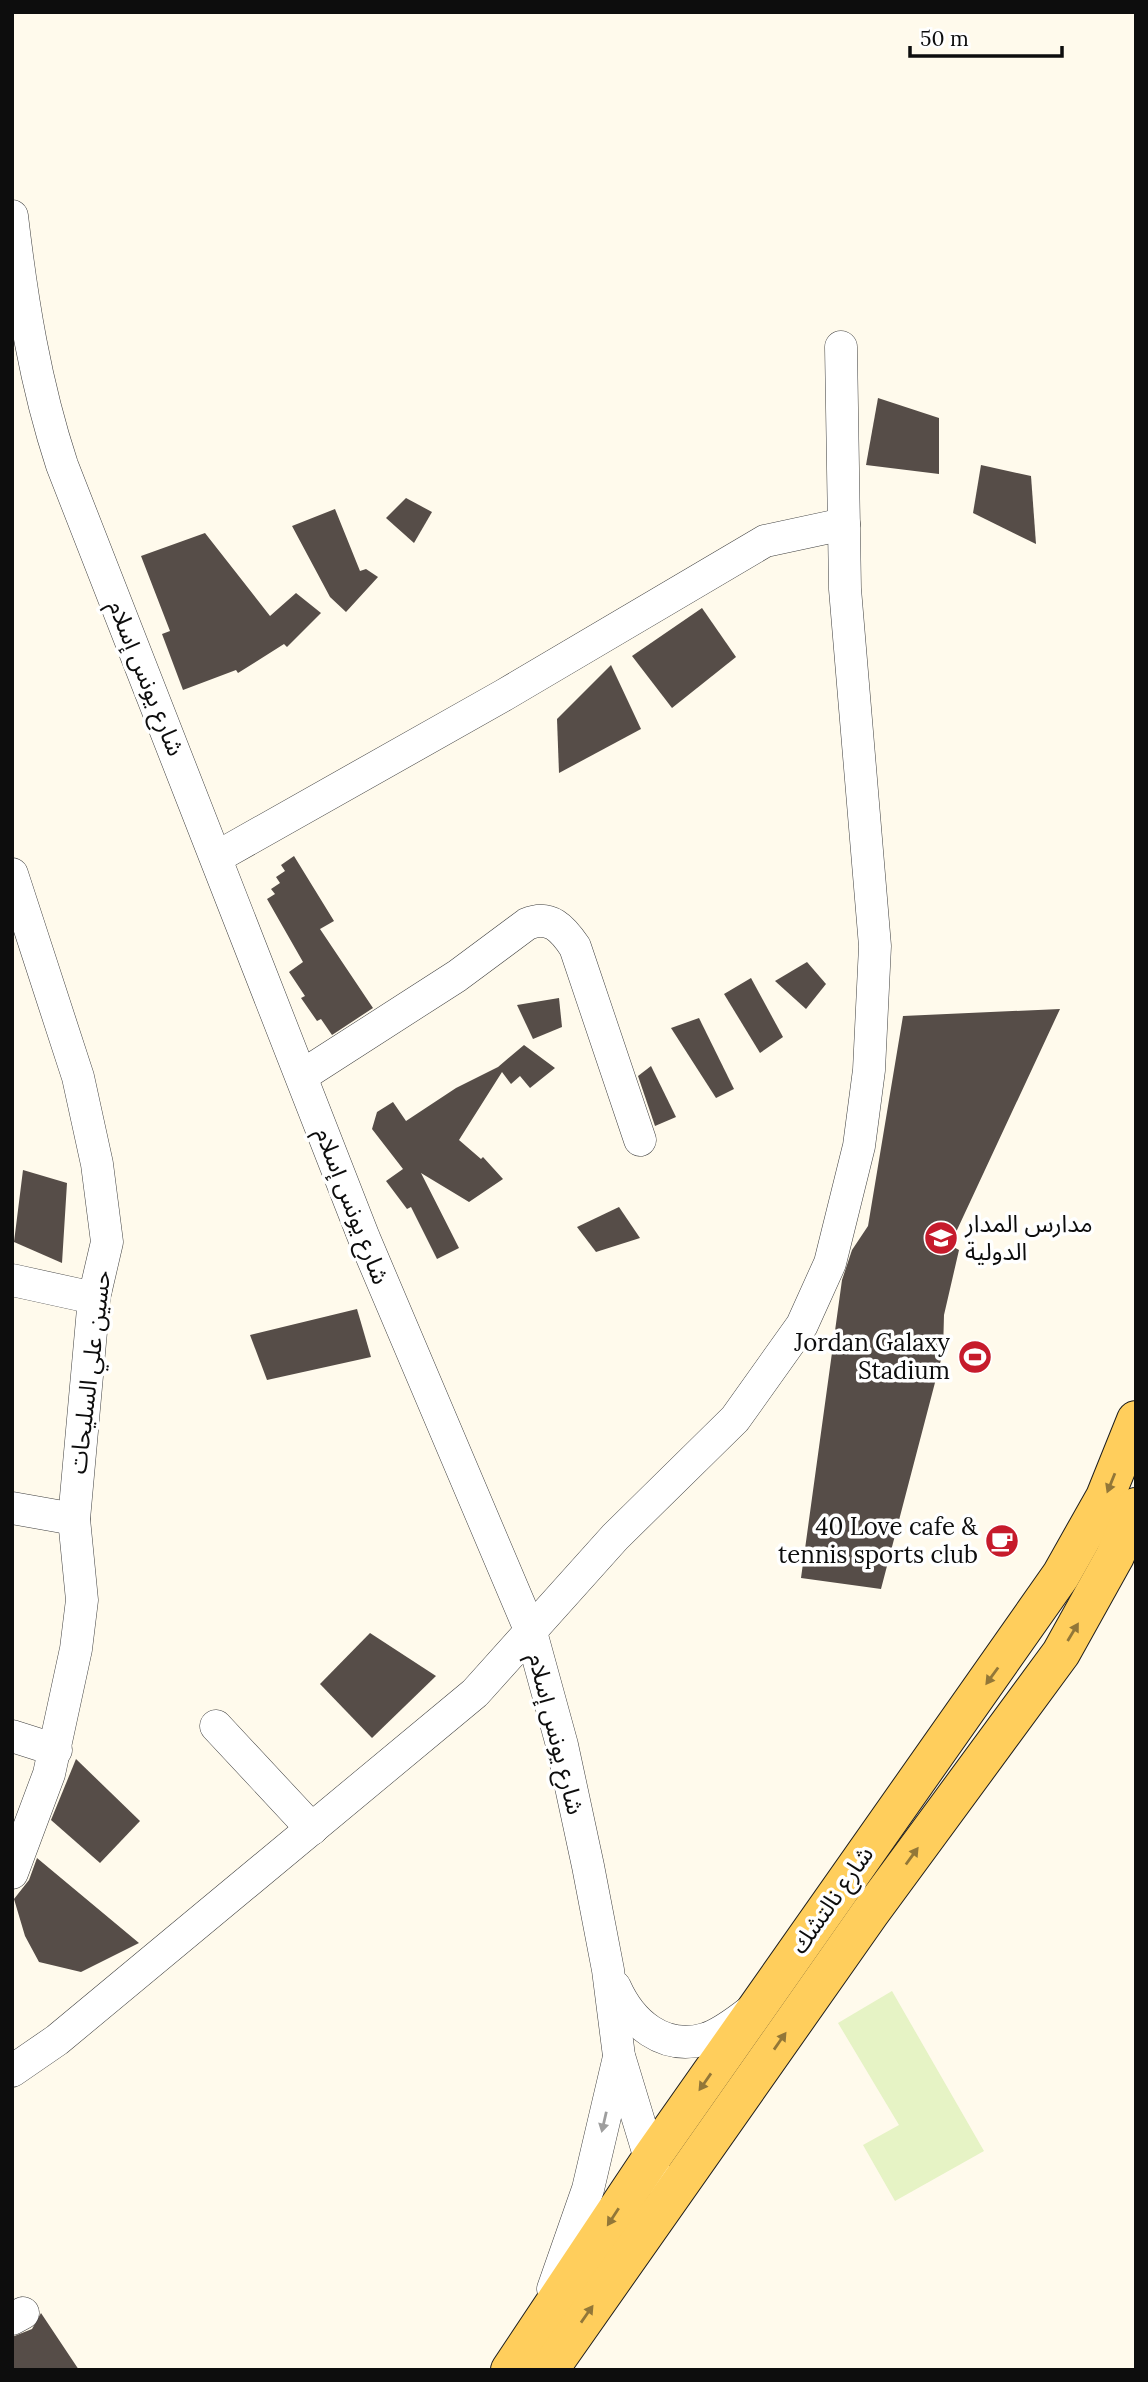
<svg xmlns="http://www.w3.org/2000/svg" width="1148" height="2382" font-family="Lora,'Noto Sans Arabic',serif">
<style>
.pitch{fill:#e6f3c5}
.building{fill:#564d48}
.lines{fill:none;stroke-linecap:round;stroke-linejoin:round}
.minor-casing{stroke:#404040;stroke-width:33}
.major-casing{stroke:#1e1e1e;stroke-width:40}
.minor{stroke:#fff;stroke-width:32}
.major{stroke:#ffce5c;stroke-width:38}
.oneway{fill:#927738}
.oneway2{fill:#9e9e9e}
.labels{text-anchor:middle;stroke-width:7;stroke-linejoin:round;paint-order:stroke}
.street-label{font-size:24px;fill:#0d0d0d;stroke:#fff}
.poi-label{font-size:24px;fill:#0d0d0d;stroke:#fff;text-anchor:end}
</style>
<rect width="100%" height="100%" fill="#fffaec"/>
<polygon class="pitch" points="892,1991 984,2151 895,2201 863,2145 899,2125 838,2023"/>
<g class="building">
<polygon points="878,398 939,418 939,474 866,465"/>
<polygon points="981,465 1031,476 1036,544 973,513"/>
<polygon points="406,498 432,512 414,543 386,518"/>
<polygon points="335,509 360,571 366,569 378,577 346,612 330,597 292,526"/>
<polygon points="205,533 270,616 296,593 321,613 287,647 284,644 238,673 236,670 183,690 162,634 170,631 141,556"/>
<polygon points="702,608 736,657 672,708 632,656"/>
<polygon points="611,665 641,729 559,773 557,719"/>
<polygon points="294,856 334,921 320,929 373,1008 332,1035 321,1019 317,1021 301,998 305,996 289,972 303,962 267,899 275,894 271,889 280,883 276,877 285,871 281,865"/>
<polygon points="807,962 826,984 806,1009 775,981"/>
<polygon points="751,978 783,1037 760,1053 724,994"/>
<polygon points="559,998 562,1027 533,1039 517,1005"/>
<polygon points="1060,1009 950,1245 959,1250 944,1315 943,1352 881,1589 801,1578 842,1280 852,1250 868,1226 903,1016"/>
<polygon points="699,1018 734,1089 716,1098 671,1028"/>
<polygon points="524,1045 555,1068 530,1088 520,1076 511,1084 502,1072 459,1140 481,1159 483,1157 503,1179 469,1202 421,1173 459,1248 437,1259 411,1207 407,1209 386,1181 403,1169 372,1129 377,1112 393,1102 406,1121 456,1088 498,1067"/>
<polygon points="651,1066 676,1117 655,1126 638,1076"/>
<polygon points="23,1170 67,1183 62,1263 14,1242"/>
<polygon points="619,1207 640,1238 596,1252 577,1227"/>
<polygon points="357,1309 371,1357 267,1380 250,1335"/>
<polygon points="370,1633 436,1676 372,1738 320,1684"/>
<polygon points="76,1759 140,1821 100,1863 51,1820"/>
<polygon points="37,1858 139,1943 81,1972 39,1962 25,1936 14,1899 29,1880"/>
<polygon points="41,2313 79,2370 12,2370 12,2337 32,2329"/>
</g>
<g class="lines">
<g class="minor-casing">
<g id="minor">
<path d="M12 216C22 301 35 383 62 465L364 1238 531 1632 562 1745 588 1866 608 1970 619 2056 656 2178"/>
<polyline points="217,857 504,695 765,541 844,524"/>
<polyline points="12,874 78,1077 97,1164 107,1242 94,1298 74,1519 82,1600 76,1649 49,1774 12,1873"/>
<path d="M303 1075 457 976 527 924C550 914 563 929 575 947L640 1140"/>
<polyline points="12,1280 94,1298"/>
<polyline points="12,1508 74,1519"/>
<polyline points="216,1726 312,1829"/>
<polyline points="12,1736 56,1750"/>
<path d="M615 1987C631 2023 663 2051 705 2039 722 2034 737 2021 751 2011"/>
<polyline points="12,2071 57,2040 475,1693 615,1537 735,1419 802,1325 830,1263 859,1146 869,1070 875,946 845,589 841,347"/>
<polyline points="553,2289 588,2189 619,2057"/>
<polyline points="12,2319 23,2313"/>
</g>
</g>
<g class="major-casing">
<g id="major">
<polyline points="510,2370 650,2160 1061,1575 1105,1497 1136,1420"/>
<polyline points="549,2370 870,1913 1061,1653 1115,1556 1136,1507"/>
</g>
</g>
<use href="#minor" class="minor"/>
<use href="#major" class="major"/>
</g>
<defs><path id="oneway-solid" d="M-6-.8H1V-3.2L6.5 0L1 3.2V.8H-6Z" transform="scale(1.75)"/></defs>
<g class="oneway">
<use href="#oneway-solid" transform="translate(1111 1483) rotate(112)"/>
<use href="#oneway-solid" transform="translate(1073 1632) rotate(-59)"/>
<use href="#oneway-solid" transform="translate(992 1676) rotate(126)"/>
<use href="#oneway-solid" transform="translate(912 1856) rotate(-54)"/>
<use href="#oneway-solid" transform="translate(780 2041) rotate(-55)"/>
<use href="#oneway-solid" transform="translate(705 2082) rotate(125)"/>
<use href="#oneway-solid" transform="translate(613 2217) rotate(123)"/>
<use href="#oneway-solid" transform="translate(587 2314) rotate(-55)"/>
</g>
<use class="oneway2" href="#oneway-solid" transform="translate(604 2122) rotate(103)"/>
<defs>
<g id="school-disc" transform="scale(1.75)"><circle r="9.5" fill="#c61b2c" stroke="#fff"/><path d="M0-5L7-2L0 1L-7-2ZM-4 1L0 2.5L4 1V4Q0 6-4 4Z" fill="#fff"/></g>
<g id="stadium-disc" transform="scale(1.75)"><circle r="9.5" fill="#c61b2c" stroke="#fff"/><path d="M0-5a6.5 5 0 1 0 0 10a6.5 5 0 1 0 0-10ZM-3.5-1.8h7v3.6h-7Z" fill="#fff"/></g>
<g id="cafe-disc" transform="scale(1.75)"><circle r="9.5" fill="#c61b2c" stroke="#fff"/><path d="M-5.5-4.5H6V0H3Q3 3.5 0 3.5H-2.5Q-5.5 3.5-5.5 0ZM3-3.2v2h1.7v-2ZM-6 4.5H4V6H-6Z" fill="#fff"/></g>
</defs>
<g fill-rule="evenodd">
<use href="#school-disc" x="941" y="1238"/>
<use href="#stadium-disc" x="975" y="1357"/>
<use href="#cafe-disc" x="1002" y="1541"/>
</g>
<g class="labels">
<g class="street-label">
<text transform="translate(146 678) rotate(68)" y="8">شارع يونس إسلام</text>
<text transform="translate(352 1206) rotate(69)" y="8">شارع يونس إسلام</text>
<text transform="translate(90 1372) rotate(-83)" y="8">حسين علي السليحات</text>
<text transform="translate(556 1734) rotate(76)" y="8">شارع يونس إسلام</text>
<text transform="translate(832 1900) rotate(-55)" y="8">شارع نالتشك</text>
</g>
<g class="poi-label">
<text x="965" y="1232" text-anchor="start">مدارس المدار<tspan x="965" dy="28">الدولية</tspan></text>
<text x="950" y="1351">Jordan Galaxy<tspan x="950" dy="28">Stadium</tspan></text>
<text x="978" y="1535">40 Love cafe &amp;<tspan x="978" dy="28">tennis sports club</tspan></text>
</g>
</g>
<rect width="1148" height="2382" fill="none" stroke="#0d0d0d" stroke-width="28"/>
<path d="M910 46v10h152v-10" fill="none" stroke="#0d0d0d" stroke-width="3.5"/>
<text x="920" y="46" font-size="21" fill="#0d0d0d" stroke="#ffffff" stroke-width="5" paint-order="stroke">50 m</text>
</svg>
